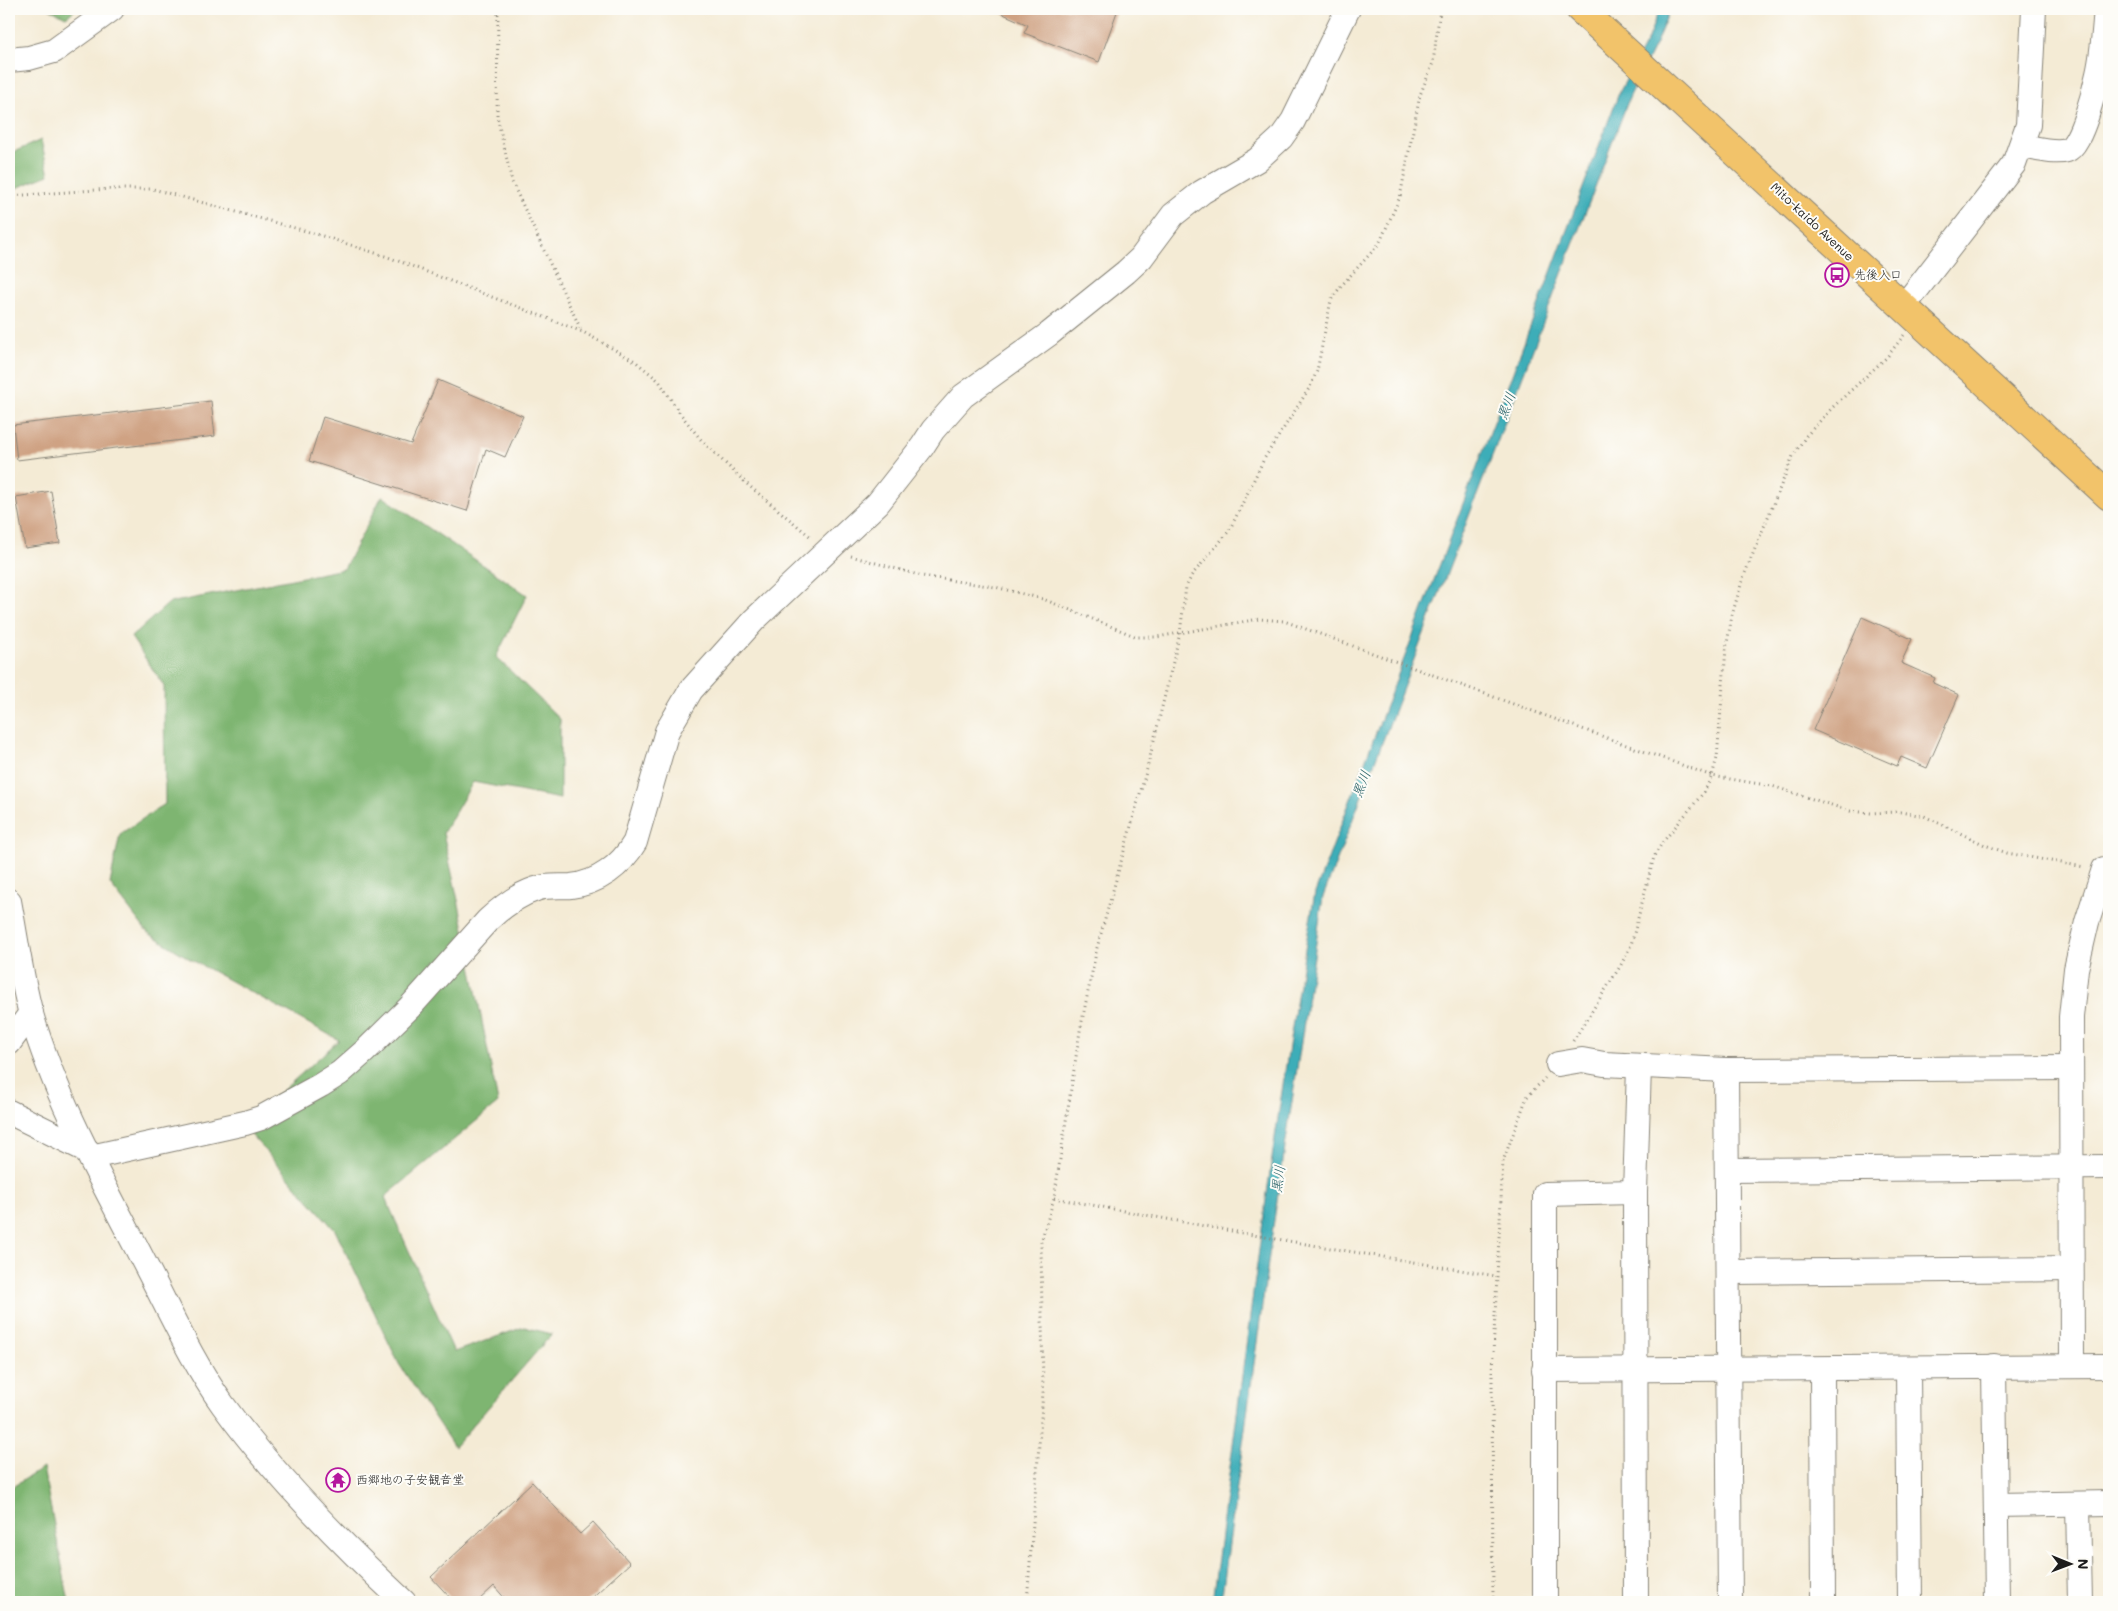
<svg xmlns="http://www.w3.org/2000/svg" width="2118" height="1611" font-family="Mali,'Klee One',sans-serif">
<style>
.forest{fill:#7eb571;stroke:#4d6846}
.water{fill:#3cadb8;stroke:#2c646a}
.building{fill:#cfa283}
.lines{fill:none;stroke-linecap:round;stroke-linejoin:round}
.minor-casing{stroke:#888478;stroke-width:26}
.highway-casing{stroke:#888478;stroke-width:30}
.path{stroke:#888478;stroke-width:3;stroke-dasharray:1 4;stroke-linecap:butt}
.minor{stroke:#fff;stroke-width:24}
.highway{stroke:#f2c36a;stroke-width:28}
.labels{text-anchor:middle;stroke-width:4;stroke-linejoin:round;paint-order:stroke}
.street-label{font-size:12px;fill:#1c1c1c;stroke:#fdfcf7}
.poi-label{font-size:12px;fill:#1c1c1c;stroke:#fdfcf7;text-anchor:start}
.water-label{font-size:14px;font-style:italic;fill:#2c646a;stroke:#fdfcf7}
</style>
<rect width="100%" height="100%" fill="#fdfcf7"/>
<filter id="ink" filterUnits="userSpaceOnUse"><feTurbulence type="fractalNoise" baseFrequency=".02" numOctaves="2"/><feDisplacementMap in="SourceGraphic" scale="10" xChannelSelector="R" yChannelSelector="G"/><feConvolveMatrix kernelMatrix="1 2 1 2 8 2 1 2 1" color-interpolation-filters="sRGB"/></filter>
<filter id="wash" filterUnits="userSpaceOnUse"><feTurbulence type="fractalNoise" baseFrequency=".0096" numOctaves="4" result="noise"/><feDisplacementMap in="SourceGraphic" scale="20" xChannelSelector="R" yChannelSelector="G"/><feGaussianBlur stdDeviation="1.12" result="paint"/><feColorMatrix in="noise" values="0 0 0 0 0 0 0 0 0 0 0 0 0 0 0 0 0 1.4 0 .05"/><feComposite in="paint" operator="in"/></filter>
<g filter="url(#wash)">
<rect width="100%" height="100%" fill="#f4ebd5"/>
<g class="forest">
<polygon points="49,9 76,9 66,17"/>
<polygon points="41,140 49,175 9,191 9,154"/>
<polygon points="382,496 527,595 496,657 560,719 560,799 473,782 443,833 460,909 498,1103 385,1197 454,1352 524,1327 552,1334 454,1447 399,1364 335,1230 238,1120 281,1092 339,1040 190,959 147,932 110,884 120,834 165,804 164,686 131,637 169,603 344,569"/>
<polygon points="43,1468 69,1602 9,1602 9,1489"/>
</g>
<path class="water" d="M1659 9H1670L1656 43 1630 96 1323 897 1273 1227 1221 1602H1212C1244 1366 1272 1128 1315 893L1619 93 1648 39Z"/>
<g id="blocks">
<g class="building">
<polygon points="992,9 1118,9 1099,62 1024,33 1028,25"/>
<polygon points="438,380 523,416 505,457 486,449 467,511 309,461 323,417 411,444"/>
<polygon points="211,401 215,436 17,460 13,425"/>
<polygon points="51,491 60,543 25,548 16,497"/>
<polygon points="1862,617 1912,639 1901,663 1935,678 1933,683 1959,695 1927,768 1901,757 1897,766 1813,730"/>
<polygon points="532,1482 580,1534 593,1522 630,1563 587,1602 508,1602 494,1586 477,1602 454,1602 431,1577"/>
</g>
</g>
</g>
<g filter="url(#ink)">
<use href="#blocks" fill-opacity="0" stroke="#888478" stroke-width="1"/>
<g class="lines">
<g class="minor-casing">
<g id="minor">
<polyline points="9,60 29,58 54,51 112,9"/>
<path d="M2021 146C2035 148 2054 154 2067 150 2081 146 2095 88 2098 74 2103 53 2104 30 2106 9"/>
<polyline points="1904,306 2014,164 2028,125 2034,9"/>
<path d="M9 901C16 938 21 977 31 1014 57 1103 105 1186 147 1268 171 1314 193 1363 223 1405 273 1474 342 1544 404 1602"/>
<polyline points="9,1043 31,1013"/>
<polyline points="1558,1064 1582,1060 1604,1064 1726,1070 2071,1068"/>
<polyline points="1726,1070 1730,1602"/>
<polyline points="9,1112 88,1151"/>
<path d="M91 1157 245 1123 261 1118 321 1085 340 1073 365 1051 410 1007 488 920C502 907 517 895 536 889 547 885 559 887 571 886 598 883 621 866 635 842L667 731 691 690 754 620 878 503 922 447 933 430 963 396 1049 334 1126 272 1141 258 1173 215 1202 192 1257 160 1281 138 1293 121 1348 9"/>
<polyline points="1727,1170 2109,1167"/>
<polyline points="1728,1272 2071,1269"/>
<polyline points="1994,1366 1997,1602"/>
<polyline points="2072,1366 2071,1017 2076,969 2087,922 2104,869 2109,870"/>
<polyline points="1908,1368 1910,1602"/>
<polyline points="1822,1369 1823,1602"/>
<polyline points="1544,1370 2109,1366"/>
<polyline points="2078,1504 2080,1602"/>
<polyline points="1996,1505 2109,1503"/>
<polyline points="1545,1602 1545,1194 1635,1192"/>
<polyline points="1636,1602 1635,1192 1639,1067"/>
</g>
</g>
<g class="highway-casing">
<polyline id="highway" points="1580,9 2109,496"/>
</g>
<g class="path">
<polyline points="498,9 497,116 512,182 582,332"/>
<polyline points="9,196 111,189 153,189 313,233 388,257 583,332 635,361 659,381 679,412 702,441 747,484 812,538"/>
<polyline points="851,556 922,576 995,587 1043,599 1137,637 1157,637 1259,619 1284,621 1712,776 1772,786 1850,811 1871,813 1900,812 1924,816 1985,845 2007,853 2084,867"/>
<polyline points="1573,1041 1621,965 1631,945 1654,857 1662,843 1704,792 1712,776 1717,758 1726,649 1732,615 1743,578 1793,456 1806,436 1833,407 1887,357 1904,335"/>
<polyline points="1054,1198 1253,1235 1496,1276"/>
<polyline points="1027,1602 1043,1392 1041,1242 1054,1198 1080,1031 1097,948 1148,765 1180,633 1186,587 1192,575 1229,531 1264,459 1310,387 1317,371 1331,300 1341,286 1379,244 1400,197 1420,95 1433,63 1440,9"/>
<polyline points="1493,1602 1492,1373 1503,1161 1527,1097 1545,1078"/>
</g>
<use href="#minor" class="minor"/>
<use href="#highway" class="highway"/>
</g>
</g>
<defs>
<g id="bus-ring" transform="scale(1.25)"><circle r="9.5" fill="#fdfcf7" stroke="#b5179e" stroke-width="1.5"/><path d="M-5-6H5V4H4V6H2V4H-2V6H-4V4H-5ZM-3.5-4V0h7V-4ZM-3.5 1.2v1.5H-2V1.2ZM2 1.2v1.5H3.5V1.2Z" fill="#b5179e"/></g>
<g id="temple-ring" transform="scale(1.25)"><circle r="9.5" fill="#fdfcf7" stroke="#b5179e" stroke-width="1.5"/><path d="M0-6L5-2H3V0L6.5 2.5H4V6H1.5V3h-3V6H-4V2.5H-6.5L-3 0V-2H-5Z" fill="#b5179e"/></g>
</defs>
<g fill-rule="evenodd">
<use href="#bus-ring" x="1837" y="275"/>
<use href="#temple-ring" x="338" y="1480"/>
</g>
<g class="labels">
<g class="street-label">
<text transform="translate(1812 222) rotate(43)" y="4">Mito-kaido Avenue</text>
</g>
<g class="poi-label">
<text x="1854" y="279">先後入口</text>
<text x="356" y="1484">西郷地の子安観音堂</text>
</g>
<g class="water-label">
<text transform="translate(1506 406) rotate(-69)" y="5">黒川</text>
<text transform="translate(1361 784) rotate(-69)" y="5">黒川</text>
<text transform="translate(1278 1179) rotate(-82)" y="5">黒川</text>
</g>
</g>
<rect width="2118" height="1611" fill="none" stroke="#fdfcf7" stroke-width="30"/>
<g transform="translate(2070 1564) rotate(91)" stroke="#fdfcf7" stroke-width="4" paint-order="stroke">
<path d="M0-4L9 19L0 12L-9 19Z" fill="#1c1c1c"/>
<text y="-8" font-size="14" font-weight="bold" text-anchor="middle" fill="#1c1c1c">N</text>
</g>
</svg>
